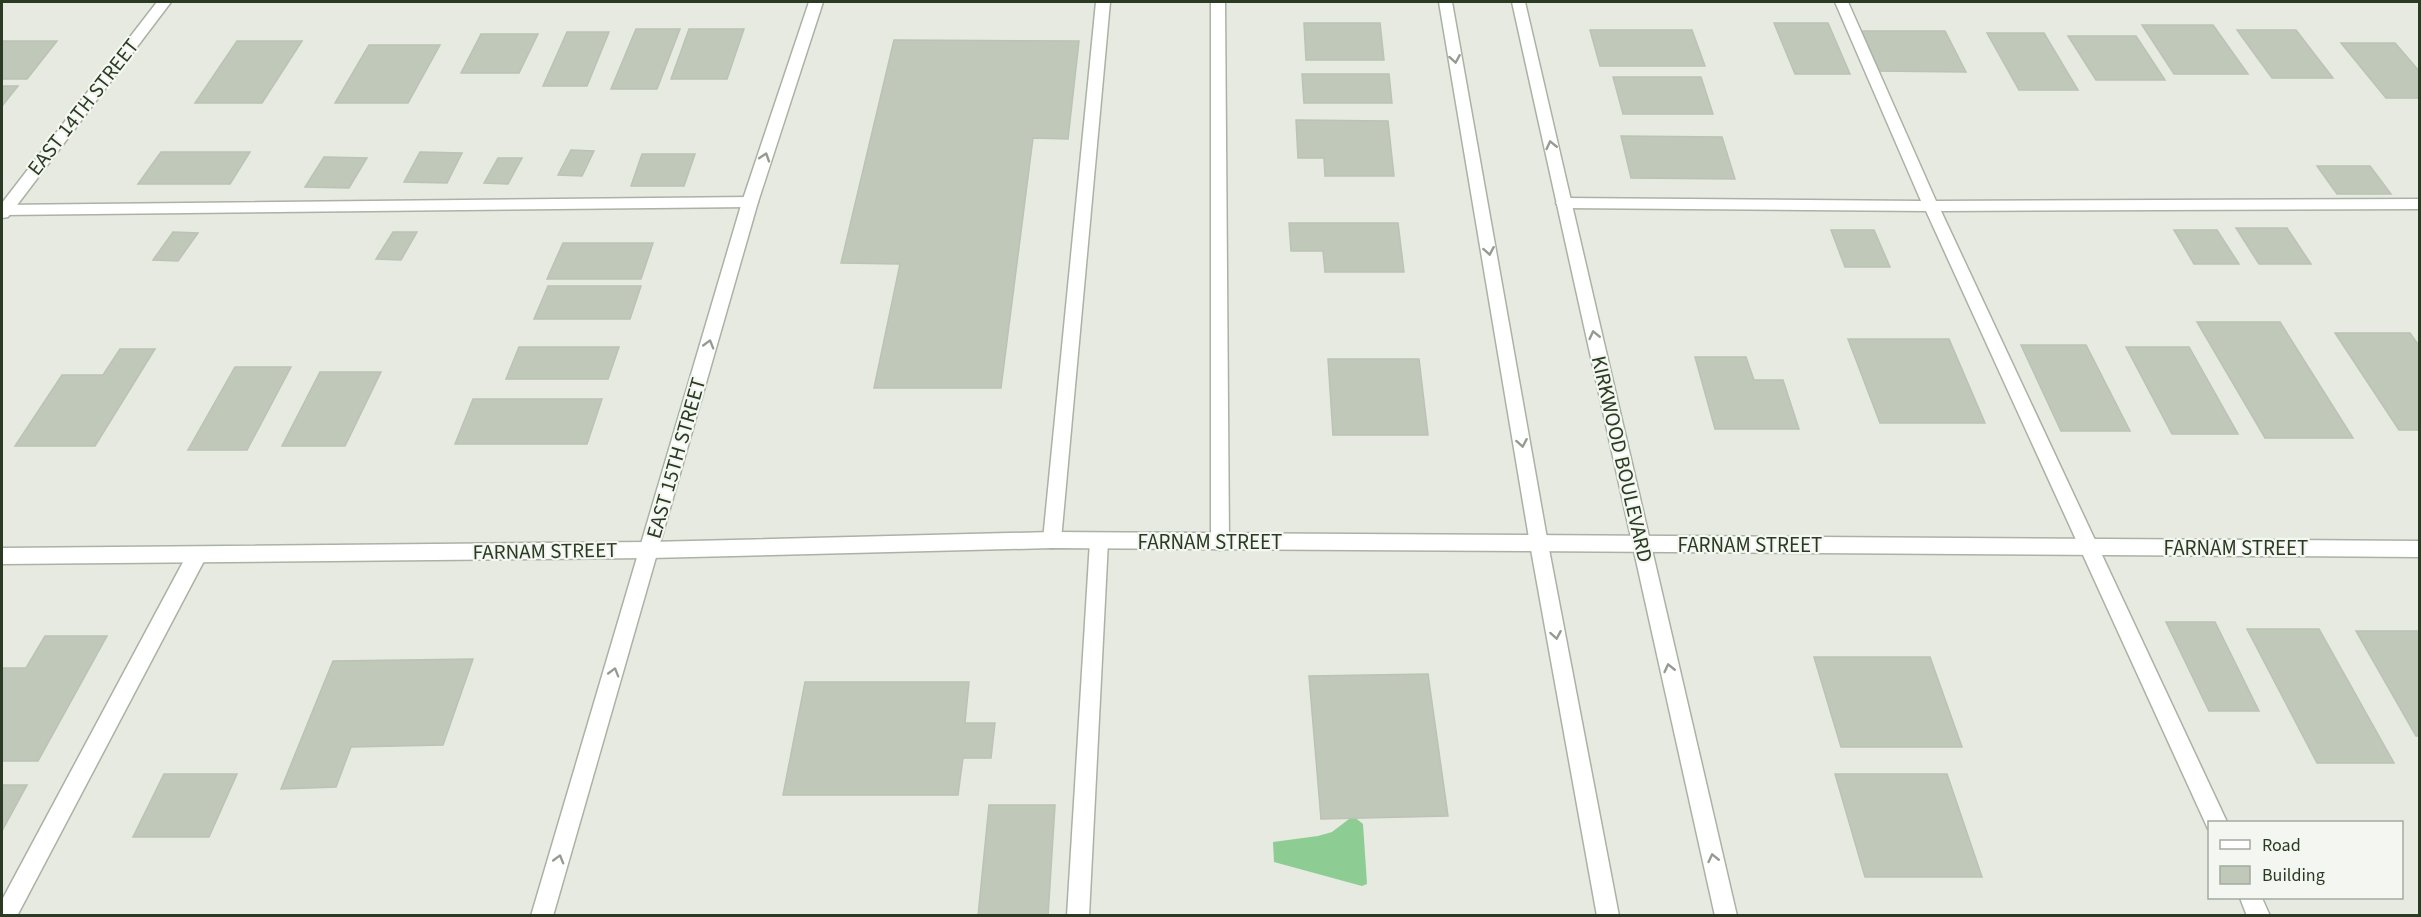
<svg xmlns="http://www.w3.org/2000/svg" width="2421" height="917" font-family="'Source Sans 3',sans-serif">
<style>
.water{fill:#8dcc93}
.building{fill:#c0c8b9;stroke:#bbc3b4;stroke-width:1.5}
.lines{fill:none;stroke-linecap:round;stroke-linejoin:round}
.service-casing{stroke:#aab2a4;stroke-width:3}
.minor-casing{stroke:#aab2a4;stroke-width:3}
.tertiary-casing{stroke:#aab2a4;stroke-width:3}
.service{fill:#fff;fill-rule:evenodd}
.minor{fill:#fff;fill-rule:evenodd}
.tertiary{fill:#fff;fill-rule:evenodd}
.oneway{stroke:#949c91}
.labels{text-anchor:middle;stroke-width:4.5;stroke-linejoin:round;paint-order:stroke}
.street-label{font-size:21px;fill:#2a3a23;stroke:#f4f7f1}
</style>
<rect width="100%" height="100%" fill="#e6eae1"/>
<polygon class="water" points="1353,816 1363,824 1367,884 1362,886 1274,862 1273,842 1318,836 1332,832"/>
<g class="building">
<polygon points="1304,23 1380,23 1384,60 1306,60"/>
<polygon points="1774,23 1828,23 1850,74 1795,74"/>
<polygon points="2142,25 2213,25 2248,74 2174,74"/>
<polygon points="636,29 680,29 657,89 611,89"/>
<polygon points="689,29 744,29 727,79 671,79"/>
<polygon points="1590,30 1692,30 1705,66 1600,66"/>
<polygon points="2237,30 2296,30 2333,78 2272,78"/>
<polygon points="1859,31 1945,31 1966,72 1876,71"/>
<polygon points="567,32 609,32 587,86 543,86"/>
<polygon points="1987,33 2044,33 2078,90 2019,90"/>
<polygon points="481,34 538,34 519,73 461,73"/>
<polygon points="2068,36 2136,36 2165,80 2096,80"/>
<polygon points="894,40 1079,41 1068,139 1033,138 1001,388 874,388 900,264 841,263"/>
<polygon points="2,41 57,41 27,79 2,79"/>
<polygon points="237,41 302,41 262,103 195,103"/>
<polygon points="2341,43 2395,43 2420,72 2420,98 2386,98"/>
<polygon points="369,45 440,45 408,103 335,103"/>
<polygon points="1302,74 1389,74 1392,103 1304,103"/>
<polygon points="1613,77 1701,77 1713,114 1623,114"/>
<polygon points="2,86 18,86 2,106"/>
<polygon points="1296,120 1388,121 1394,176 1325,176 1324,158 1298,158"/>
<polygon points="1621,136 1722,137 1735,179 1631,178"/>
<polygon points="571,150 594,151 582,176 558,175"/>
<polygon points="161,152 250,152 230,184 138,184"/>
<polygon points="420,152 462,153 447,183 404,182"/>
<polygon points="642,154 695,154 684,186 631,186"/>
<polygon points="324,157 367,158 349,188 305,187"/>
<polygon points="498,158 522,158 508,184 484,183"/>
<polygon points="2317,166 2370,166 2391,194 2337,194"/>
<polygon points="1289,223 1398,223 1404,272 1325,272 1323,251 1291,251"/>
<polygon points="2236,228 2287,228 2311,264 2259,264"/>
<polygon points="1831,230 1874,230 1890,267 1845,267"/>
<polygon points="2174,230 2217,230 2239,264 2194,264"/>
<polygon points="173,232 198,233 178,261 153,260"/>
<polygon points="393,232 417,232 401,260 376,259"/>
<polygon points="563,243 653,243 641,279 547,279"/>
<polygon points="548,286 641,286 630,319 534,319"/>
<polygon points="2197,322 2280,322 2353,438 2265,438"/>
<polygon points="2335,333 2410,333 2420,347 2420,430 2399,430"/>
<polygon points="1848,339 1949,339 1985,423 1880,423"/>
<polygon points="2021,345 2086,345 2130,431 2061,431"/>
<polygon points="519,347 619,347 608,379 506,379"/>
<polygon points="2126,347 2189,347 2238,434 2172,434"/>
<polygon points="120,349 155,349 95,446 15,446 62,375 103,375"/>
<polygon points="1695,357 1746,357 1754,380 1783,380 1799,429 1715,429"/>
<polygon points="1328,359 1419,359 1428,435 1333,435"/>
<polygon points="235,367 291,367 247,450 188,450"/>
<polygon points="320,372 381,372 345,446 282,446"/>
<polygon points="473,399 602,399 587,444 455,444"/>
<polygon points="2166,622 2215,622 2259,711 2209,711"/>
<polygon points="2247,629 2319,629 2394,763 2317,763"/>
<polygon points="2356,631 2420,631 2420,736 2416,736"/>
<polygon points="45,636 107,636 38,761 2,761 2,668 26,668"/>
<polygon points="1814,657 1930,657 1962,747 1841,747"/>
<polygon points="473,659 443,745 351,747 336,787 281,789 333,661"/>
<polygon points="1428,674 1448,816 1321,819 1309,676"/>
<polygon points="805,682 969,682 965,723 995,723 991,758 963,758 958,795 783,795"/>
<polygon points="164,774 237,774 209,837 133,837"/>
<polygon points="1835,774 1947,774 1982,877 1865,877"/>
<polygon points="2,785 27,785 2,831"/>
<polygon points="989,805 1055,805 1048,916 978,916"/>
</g>
<g class="lines">
<g class="service-casing">
<g id="service">
<polygon points="1096,2 1110,2 1061,540 1059,546 1052,548 1045,546 1043,540"/>
<polygon points="1211,2 1225,2 1229,542 1227,548 1220,550 1213,548 1211,542"/>
<polygon points="1835,2 1848,2 1936,201 2420,199 2420,209 1941,211 2227,822 2210,822 2208,829 1926,211 1564,208 1559,207 1556,203 1559,199 1564,198 1921,201"/>
<polygon points="750,197 755,198 758,202 755,206 750,207 2,215 2,205"/>
<polygon points="1099,533 1106,535 1108,541 1089,916 1067,916 1090,541 1092,535"/>
<polygon points="197,547 204,549 206,555 204,561 17,916 2,916 2,900 190,549"/>
<polygon points="2240,898 2262,898 2270,916 2247,916"/>
</g>
</g>
<g class="minor-casing">
<polygon id="minor" points="1052,532 2420,541 2420,557 1052,548 650,558 2,564 2,548 650,542"/>
</g>
<g class="tertiary-casing">
<g id="tertiary">
<polygon points="157,2 171,2 8,217 2,218 2,203"/>
<polygon points="809,2 823,2 758,202 553,916 531,916 742,202"/>
<polygon points="1439,2 1452,2 1548,544 1619,916 1597,916 1530,544"/>
<polygon points="1512,2 1525,2 1737,916 1715,916"/>
</g>
</g>
<use href="#service" class="service"/>
<use href="#minor" class="minor"/>
<use href="#tertiary" class="tertiary"/>
</g>
<defs><path id="oneway-chevron" d="M-2-3.5L2.5 0L-2 3.5" fill="none" stroke-width="1.6" stroke-linecap="round" stroke-linejoin="round" transform="scale(1.5)"/></defs>
<g class="oneway">
<use href="#oneway-chevron" transform="translate(1455 59) rotate(80)"/>
<use href="#oneway-chevron" transform="translate(1551 145) rotate(-103)"/>
<use href="#oneway-chevron" transform="translate(765 157) rotate(-72)"/>
<use href="#oneway-chevron" transform="translate(1489 251) rotate(80)"/>
<use href="#oneway-chevron" transform="translate(1594 335) rotate(-103)"/>
<use href="#oneway-chevron" transform="translate(709 344) rotate(-74)"/>
<use href="#oneway-chevron" transform="translate(1522 443) rotate(80)"/>
<use href="#oneway-chevron" transform="translate(1556 635) rotate(80)"/>
<use href="#oneway-chevron" transform="translate(1669 668) rotate(-103)"/>
<use href="#oneway-chevron" transform="translate(614 672) rotate(-74)"/>
<use href="#oneway-chevron" transform="translate(1713 858) rotate(-103)"/>
<use href="#oneway-chevron" transform="translate(559 859) rotate(-74)"/>
</g>
<g class="labels">
<g class="street-label">
<text transform="translate(83 107) rotate(-52)" y="7">EAST 14TH STREET</text>
<text transform="translate(676 458) rotate(-74)" y="7">EAST 15TH STREET</text>
<text transform="translate(1622 459) rotate(77)" y="7">KIRKWOOD BOULEVARD</text>
<text x="1210" y="549">FARNAM STREET</text>
<text x="1750" y="552">FARNAM STREET</text>
<text x="2236" y="555">FARNAM STREET</text>
<text transform="translate(545 551) rotate(-1)" y="7">FARNAM STREET</text>
</g>
</g>
<rect width="2421" height="917" fill="none" stroke="#2a3a23" stroke-width="6"/>
<rect x="2208" y="821" width="195" height="78" fill="#f4f7f1" stroke="#a3ab9f" stroke-width="1.5"/>
<rect x="2220" y="840" width="30" height="9" fill="#ffffff" stroke="#a3ab9f" stroke-width="1.5"/>
<text x="2262" y="851" font-size="18" fill="#2a3a23">Road</text>
<rect x="2220" y="866" width="30" height="18" fill="#c0c8b9" stroke="#a3ab9f" stroke-width="1.5"/>
<text x="2262" y="881" font-size="18" fill="#2a3a23">Building</text>
</svg>
